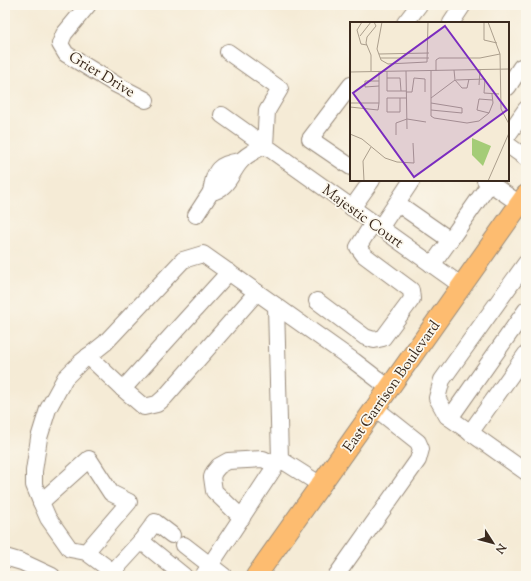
<svg xmlns="http://www.w3.org/2000/svg" width="531" height="581" font-family="'Sorts Mill Goudy',serif">
<style>
.lines{fill:none;stroke-linecap:round;stroke-linejoin:round}
.minor-casing{stroke:#988a7a;stroke-width:18}
.major-casing{stroke:#988a7a;stroke-width:22}
.minor{stroke:#fff;stroke-width:16}
.major{stroke:#fdbc6f;stroke-width:20}
.labels{text-anchor:middle;stroke-width:3.5;stroke-linejoin:round;paint-order:stroke}
.street-label{font-size:15px;fill:#3b2a1e;stroke:#fbf7ec}
.inset-road{fill:none;stroke:#ab9e8c;stroke-width:1}
.view{fill:#7b2cbf;fill-opacity:0.15;stroke:#7b2cbf;stroke-width:2}
.inset-edge{fill:none;stroke:#3b2a1e;stroke-width:2}
</style>
<rect width="100%" height="100%" fill="#fbf7ec"/>
<filter id="ink" filterUnits="userSpaceOnUse"><feTurbulence type="fractalNoise" baseFrequency=".025" numOctaves="2"/><feDisplacementMap in="SourceGraphic" scale="8" xChannelSelector="R" yChannelSelector="G"/><feConvolveMatrix kernelMatrix="1 2 1 2 8 2 1 2 1" color-interpolation-filters="sRGB"/></filter>
<filter id="wash" filterUnits="userSpaceOnUse"><feTurbulence type="fractalNoise" baseFrequency=".012" numOctaves="4" result="noise"/><feDisplacementMap in="SourceGraphic" scale="16" xChannelSelector="R" yChannelSelector="G"/><feGaussianBlur stdDeviation="0.9" result="paint"/><feColorMatrix in="noise" values="0 0 0 0 0 0 0 0 0 0 0 0 0 0 0 0 0 1.4 0 .05"/><feComposite in="paint" operator="in"/></filter>
<g filter="url(#wash)">
<rect width="100%" height="100%" fill="#f5ebd6"/>
</g>
<g filter="url(#ink)">
<g class="lines">
<g class="minor-casing">
<g id="minor">
<polyline points="88,5 64,34 60,44 66,54 115,84 146,100"/>
<polyline points="405,23 419,5"/>
<polyline points="451,23 463,5"/>
<polyline points="228,52 280,89 267,111 265,145"/>
<polyline points="351,85 310,139 351,167"/>
<polyline points="508,87 521,67 526,70"/>
<polyline points="222,115 462,286"/>
<polyline points="508,135 526,109"/>
<polyline points="508,145 526,158"/>
<polyline points="485,180 520,204"/>
<path d="M211 192C215 169 218 164 241 161"/>
<polyline points="397,203 450,240 490,183"/>
<polyline points="352,208 372,180"/>
<path d="M196 215 211 192C228 189 231 172 241 161 247 154 257 150 265 145"/>
<polyline points="380,228 412,180"/>
<polyline points="526,263 442,380 437,398 447,416 526,472"/>
<polyline points="432,265 450,240"/>
<polyline points="229,272 123,389 144,407 157,404 165,397 257,292"/>
<polyline points="317,301 365,337 374,340 383,338 412,299 411,290 364,255 358,247 373,223"/>
<polyline points="276,306 280,459"/>
<polyline points="88,356 123,389"/>
<polyline points="450,418 526,310"/>
<polyline points="470,433 526,354"/>
<polyline points="41,502 34,485 34,471 39,438 48,409 65,378 81,362 105,343 183,260 203,254 354,361 389,388"/>
<polyline points="242,518 214,491 212,477 214,472 219,466 228,461 263,459 276,465"/>
<polyline points="141,541 155,522 172,535"/>
<polyline points="184,545 224,576"/>
<polyline points="86,552 129,502 111,493 89,459 41,502 48,518 70,549 86,552 113,572"/>
<polyline points="5,557 22,562 52,576"/>
<polyline points="109,576 141,541 184,576"/>
<polyline points="203,576 280,459 321,485"/>
<polyline points="336,576 418,460 421,449 418,442 375,408"/>
</g>
</g>
<g class="major-casing">
<polyline id="major" points="256,576 526,195"/>
</g>
<use href="#minor" class="minor"/>
<use href="#major" class="major"/>
</g>
</g>
<g class="labels">
<g class="street-label">
<text transform="translate(102 74) rotate(31)" y="5">Grier Drive</text>
<text transform="translate(363 216) rotate(36)" y="5">Majestic Court</text>
<text transform="translate(391 386) rotate(-55)" y="5">East Garrison Boulevard</text>
</g>
</g>
<g transform="translate(350 22)">
<rect width="159" height="159" fill="#f5ebd6"/>
<path d="M122 116 141 124 133 144 122 133Z" fill="#a4cc77"/>
<path class="inset-road" d="M12 0 7 8 11 22 17 23M32 0 27 27 31 38 38 42 77 40 78 0M134 0V18L147 21M138 0 150 32 151 87 159 102M10 14 21 0M29 32 79 31M30 36H79M104 48 105 58 112 66H117L119 57M21 49V33L16 21 17 15 26 4 24 0M37 49V69H56M56 49 57 107M81 49V94L84 96 117 101 129 99 139 91M86 49V38L89 36H130L150 32M0 50 159 47M37 56H50L51 69M106 58 135 57 134 71 149 72M29 59H15V65L29 64M129 63 130 48M56 70H62L64 56 75 57V70M50 76V90H37V76H57M81 76 105 58M142 78 129 77 127 88 139 91 143 81 142 72M0 81H29V49M81 81 112 86V91L81 88M0 85 28 88 29 81M57 97 76 100M0 112 12 117 35 136 47 140 64 141 63 121M46 113V101L57 97M14 159 13 139 21 125M138 159 159 111"/>
<path class="view" d="M95 4 157 88 64 155 3 71Z"/>
<rect width="159" height="159" class="inset-edge"/>
</g>
<rect width="531" height="581" fill="none" stroke="#fbf7ec" stroke-width="20"/>
<g transform="translate(493 543) rotate(126)" stroke="#fbf7ec" stroke-width="3" paint-order="stroke">
<path d="M0-3L7 15L0 10L-7 15Z" fill="#3b2a1e"/>
<text y="-6" font-size="11" font-weight="bold" text-anchor="middle" fill="#3b2a1e">N</text>
</g>
</svg>
